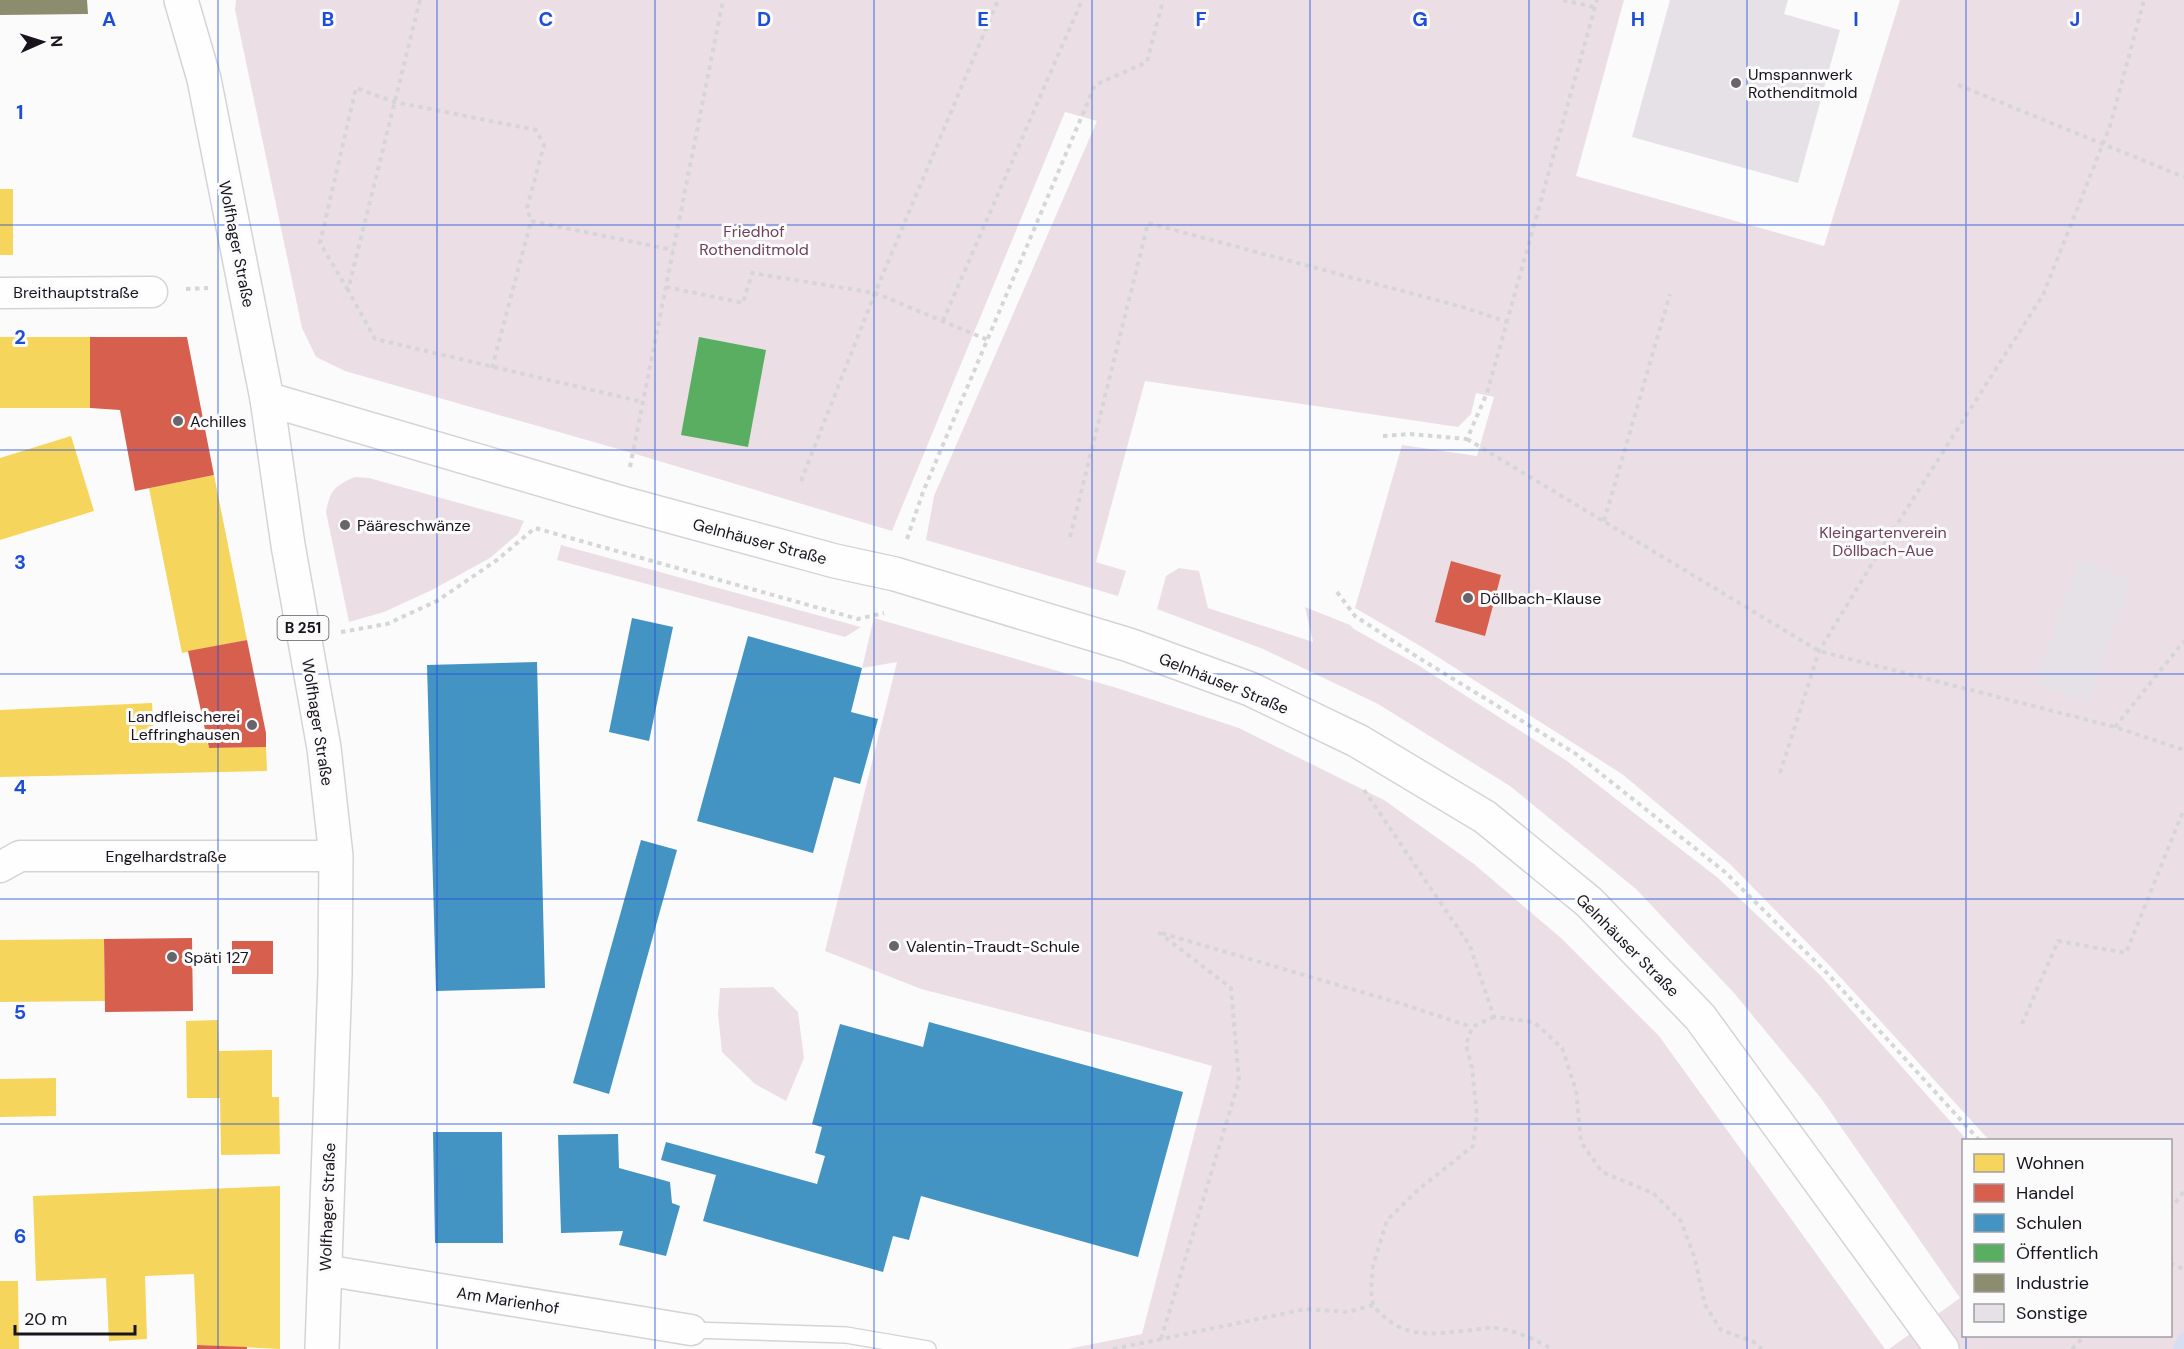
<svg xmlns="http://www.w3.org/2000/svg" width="2184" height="1349" font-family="'DM Sans',sans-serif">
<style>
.green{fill:#ebdfe5}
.homes{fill:#f6d55c}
.shops{fill:#d6604d}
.schools{fill:#4393c3}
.public{fill:#5aae61}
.industry{fill:#8c8c6e}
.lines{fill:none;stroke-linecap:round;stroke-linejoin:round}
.stream{stroke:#d8def2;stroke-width:12}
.building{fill:#e6e1e6}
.lane-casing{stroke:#d6d3d8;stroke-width:18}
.street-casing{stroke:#d6d3d8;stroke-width:33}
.secondary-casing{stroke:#d6d3d8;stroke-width:36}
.primary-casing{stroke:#d6d3d8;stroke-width:36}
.path{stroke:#d6d6d6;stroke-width:4;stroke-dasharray:4.5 4.5;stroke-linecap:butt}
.lane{stroke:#fefefe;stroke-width:15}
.street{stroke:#fefefe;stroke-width:30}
.secondary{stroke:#fefefe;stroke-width:33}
.primary{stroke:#fefefe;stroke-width:33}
.grid{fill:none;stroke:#1d4ed8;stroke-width:1.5;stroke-opacity:0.55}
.poi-dot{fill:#68646b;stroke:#fbfbfb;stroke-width:2}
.labels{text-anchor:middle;stroke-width:6;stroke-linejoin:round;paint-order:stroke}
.shield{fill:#fbfbfb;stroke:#5d5960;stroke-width:1.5}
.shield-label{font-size:15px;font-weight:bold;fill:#19131e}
.poi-label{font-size:16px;fill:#19131e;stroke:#fbfbfb;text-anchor:start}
.park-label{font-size:16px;fill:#6f425a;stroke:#fbfbfb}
.street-label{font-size:16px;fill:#19131e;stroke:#fbfbfb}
.grid-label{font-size:20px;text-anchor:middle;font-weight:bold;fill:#1d4ed8;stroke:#fbfbfb;stroke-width:6;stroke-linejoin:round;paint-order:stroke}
</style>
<rect width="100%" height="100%" fill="#fbfbfb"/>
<g class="green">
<polygon points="236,0 1624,0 1576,176 1824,246 1900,0 2184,0 2184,1349 1889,1349 1960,1298 1820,1097 1734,993 1636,889 1510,786 1378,704 1263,649 1157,609 1166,576 1179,568 1199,571 1208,608 1313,642 1305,607 1350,625 1354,629 1418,665 1567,761 1718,878 1820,975 1967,1140 1964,1140 1964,1336 2170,1336 2170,1140 1989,1140 1831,967 1731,865 1622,774 1422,647 1355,608 1402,445 1477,456 1494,397 1476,393 1471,414 1458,427 1145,381 1096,562 1126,571 1118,596 926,540 934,496 1097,121 1065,112 892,531 632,453 345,371 316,357 302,328 235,10"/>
<path d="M355 477 369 478 524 521 518 534 490 558 432 590 384 612 349 622 326 512C330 490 334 486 355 477Z"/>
<polygon points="561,545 861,627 845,637 557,560"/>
<polygon points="874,618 1117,688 1239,728 1384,800 1474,864 1561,938 1659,1036 1885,1349 1068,1349 1142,1334 1212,1066 1134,1044 921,989 825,951 897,662 862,668"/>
<polygon points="773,987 798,1012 804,1058 786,1101 755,1084 722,1052 718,1014 720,988"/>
</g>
<g class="homes">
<rect x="0" y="189" width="13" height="66"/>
<rect x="0" y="337" width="90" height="71"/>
<polygon points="71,436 94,511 0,540 0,458"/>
<polygon points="214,475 247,640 182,653 149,488"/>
<polygon points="152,703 154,738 205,736 209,748 266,747 267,771 0,777 0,710"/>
<polygon points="104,939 105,1001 0,1002 0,940"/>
<polygon points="218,1020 219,1051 272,1050 272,1097 279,1097 280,1154 221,1155 220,1098 187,1098 186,1021"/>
<polygon points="56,1078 56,1116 0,1117 0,1079"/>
<polygon points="280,1186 280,1349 197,1345 194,1274 145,1276 147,1339 109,1341 106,1278 36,1281 33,1196"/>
<polygon points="0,1281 18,1281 19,1349 0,1349"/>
</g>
<g class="shops">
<polygon points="90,337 187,337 214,475 135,491 120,410 90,408"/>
<polygon points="1451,561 1501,575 1485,636 1435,622"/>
<polygon points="247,640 266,733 266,747 209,748 188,651"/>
<polygon points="192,938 193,1011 105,1012 104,939"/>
<rect x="232" y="941" width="41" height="33"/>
<polygon points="197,1345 247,1347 247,1349 197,1349"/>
</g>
<g class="schools">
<polygon points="632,618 673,627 649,741 609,732"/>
<polygon points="748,636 862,668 851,712 878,719 860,784 834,777 813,853 697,821"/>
<polygon points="537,662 545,988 436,991 427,665"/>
<polygon points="641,840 677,850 609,1094 573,1083"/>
<polygon points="929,1022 1183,1092 1138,1257 921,1196 909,1240 893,1236 883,1272 703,1221 716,1175 661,1160 666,1142 817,1184 825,1156 815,1153 822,1127 812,1124 840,1024 923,1047"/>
<polygon points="433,1132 502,1132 503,1243 435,1243"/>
<polygon points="618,1134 619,1168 670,1182 672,1203 680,1206 666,1256 619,1245 623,1231 561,1233 558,1135"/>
</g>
<polygon class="public" points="699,337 766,350 748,447 681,435"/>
<polygon class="industry" points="0,0 87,0 88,14 0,15"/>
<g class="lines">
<polyline class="stream" points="2179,1349 2184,1338"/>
</g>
<g class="building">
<polygon points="1670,0 1788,0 1784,14 1840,30 1798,183 1632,137"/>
<polygon points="2078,560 2131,579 2088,703 2035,684"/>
</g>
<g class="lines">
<g class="lane-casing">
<polyline id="lane" points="691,1330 846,1335 928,1349"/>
</g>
<g class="street-casing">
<g id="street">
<polyline points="0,293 152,292"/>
<polyline points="0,867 20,856 336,856"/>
<polyline points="324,1270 691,1330"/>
</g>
</g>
<g class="secondary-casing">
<polyline id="secondary" points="267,399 622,503 835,561 895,574 1129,645 1250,689 1358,741 1485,817 1589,902 1700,1017 1942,1349"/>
</g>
<g class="primary-casing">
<polyline id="primary" points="181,0 204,79 267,399 288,545 324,748 336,856 335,975 322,1349"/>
</g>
<g class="path">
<polyline points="420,0 348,290 375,339 643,402"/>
<polyline points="1563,0 1594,7"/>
<polyline points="1958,85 2184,177"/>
<polyline points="666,287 743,303 752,273 875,293 988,340"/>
<polyline points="186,289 208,288"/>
<polyline points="348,290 320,243 356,88 395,102 536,130 544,145 527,208 531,221 673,250"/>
<polyline points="943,321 1082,0"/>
<polyline points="492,368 531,221"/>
<polyline points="1383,436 1410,434 1467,439 1487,393 1597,0"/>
<polyline points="1467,439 1819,651 2115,727 2184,750"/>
<polyline points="630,467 723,0"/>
<polyline points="801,481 875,293 998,0"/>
<polyline points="1604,521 1670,294"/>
<polyline points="1070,537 1148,223 1466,308 1507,322"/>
<polyline points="907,539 923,492 1095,85 1147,62 1163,0"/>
<polyline points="1337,592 1355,616 1419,658 1576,754 1725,872 1826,972 1979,1140"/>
<polyline points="341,632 387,624 437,601 497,560 535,528 858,619 884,613"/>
<polyline points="2115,727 2184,641"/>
<polyline points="1780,773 1819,651 1878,554 2043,295 2110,126 2144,0"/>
<polyline points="1364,790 1470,946 1494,1017 1534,1022 1562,1048 1576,1090 1581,1142 1602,1172 1653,1193 1681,1221 1695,1259 1705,1305 1721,1330 1754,1342 1762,1349"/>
<polyline points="2022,1024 2058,941 2126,953 2184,809"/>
<polyline points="2170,1210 2184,1191"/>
<polyline points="2170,1263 2184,1269"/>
<polyline points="1373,1305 1371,1290 1373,1266 1387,1220 1419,1189 1473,1146 1477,1116 1472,1068 1466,1045 1472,1027 1494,1017"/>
<polyline points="1161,1339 1239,1081 1231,988 1158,932 1399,1003 1472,1027"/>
<path d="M1113 1349 1306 1309 1348 1312 1373 1305C1402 1341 1431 1334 1473 1330 1480 1329 1489 1327 1496 1328 1515 1330 1536 1340 1552 1349"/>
<polyline points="2072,1349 2084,1336"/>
</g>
<use href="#lane" class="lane"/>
<use href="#street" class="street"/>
<use href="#secondary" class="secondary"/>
<use href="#primary" class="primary"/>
</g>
<path class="grid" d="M218 0V1349M437 0V1349M655 0V1349M874 0V1349M1092 0V1349M1310 0V1349M1529 0V1349M1747 0V1349M1966 0V1140M0 225H2184M0 450H2184M0 674H2184M0 899H2184M0 1124H2184M1966 1336V1349"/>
<g class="poi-dot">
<circle cx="1736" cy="83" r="6"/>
<circle cx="178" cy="421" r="6"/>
<circle cx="345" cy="525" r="6"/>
<circle cx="1468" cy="598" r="6"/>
<circle cx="252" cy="725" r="6"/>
<circle cx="894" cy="946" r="6"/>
<circle cx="172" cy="957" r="6"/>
</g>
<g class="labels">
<rect class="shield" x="277.5" y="616" width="51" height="24" rx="4.5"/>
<g class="shield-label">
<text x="303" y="633">B 251</text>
</g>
<g class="poi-label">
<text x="1748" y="80">Umspannwerk<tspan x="1748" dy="18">Rothenditmold</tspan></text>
<text x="190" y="427">Achilles</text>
<text x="357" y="531">Pääreschwänze</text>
<text x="1480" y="604">Döllbach-Klause</text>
<text x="240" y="722" text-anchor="end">Landfleischerei<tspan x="240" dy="18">Leffringhausen</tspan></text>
<text x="906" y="952">Valentin-Traudt-Schule</text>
<text x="184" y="963">Späti 127</text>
</g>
<g class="park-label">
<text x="754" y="237">Friedhof<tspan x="754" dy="18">Rothenditmold</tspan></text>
<text x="1883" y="538">Kleingartenverein<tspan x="1883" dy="18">Döllbach-Aue</tspan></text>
</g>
<g class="street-label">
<text transform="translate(237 244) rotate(79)" y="6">Wolfhager Straße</text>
<text x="76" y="298">Breithauptstraße</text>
<text transform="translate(760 541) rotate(15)" y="6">Gelnhäuser Straße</text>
<text transform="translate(1224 683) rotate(22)" y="6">Gelnhäuser Straße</text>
<text transform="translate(318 722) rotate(81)" y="6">Wolfhager Straße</text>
<text x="166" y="862">Engelhardstraße</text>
<text transform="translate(1628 945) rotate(45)" y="6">Gelnhäuser Straße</text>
<text transform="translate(327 1207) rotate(-88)" y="6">Wolfhager Straße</text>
<text transform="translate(508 1300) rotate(9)" y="6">Am Marienhof</text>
</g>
</g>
<g class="grid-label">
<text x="109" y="26">A</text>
<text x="328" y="26">B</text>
<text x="546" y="26">C</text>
<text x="764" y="26">D</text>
<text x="983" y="26">E</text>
<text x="1201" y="26">F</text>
<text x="1420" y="26">G</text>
<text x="1638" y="26">H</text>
<text x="1856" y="26">I</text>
<text x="2075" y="26">J</text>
<text x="20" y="119">1</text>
<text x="20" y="344">2</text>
<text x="20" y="569">3</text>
<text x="20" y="794">4</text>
<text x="20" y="1019">5</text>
<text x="20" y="1243">6</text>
</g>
<rect x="1962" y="1139" width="210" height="198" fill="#fbfbfb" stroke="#a19ea3" stroke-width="1.5"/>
<rect x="1974" y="1154" width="30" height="18" fill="#f6d55c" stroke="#a19ea3" stroke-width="1.5"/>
<text x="2016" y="1169" font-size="18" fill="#19131e">Wohnen</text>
<rect x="1974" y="1184" width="30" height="18" fill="#d6604d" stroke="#a19ea3" stroke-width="1.5"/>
<text x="2016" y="1199" font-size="18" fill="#19131e">Handel</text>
<rect x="1974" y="1214" width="30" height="18" fill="#4393c3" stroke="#a19ea3" stroke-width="1.5"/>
<text x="2016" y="1229" font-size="18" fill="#19131e">Schulen</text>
<rect x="1974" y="1244" width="30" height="18" fill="#5aae61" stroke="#a19ea3" stroke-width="1.5"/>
<text x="2016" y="1259" font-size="18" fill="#19131e">Öffentlich</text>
<rect x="1974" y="1274" width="30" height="18" fill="#8c8c6e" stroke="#a19ea3" stroke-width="1.5"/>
<text x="2016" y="1289" font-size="18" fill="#19131e">Industrie</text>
<rect x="1974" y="1304" width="30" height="18" fill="#e6e1e6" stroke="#a19ea3" stroke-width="1.5"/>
<text x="2016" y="1319" font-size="18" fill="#19131e">Sonstige</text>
<g transform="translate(42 42) rotate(87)" stroke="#fbfbfb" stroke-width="4.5" paint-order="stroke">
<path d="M0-4.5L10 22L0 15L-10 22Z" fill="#19131e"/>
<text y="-9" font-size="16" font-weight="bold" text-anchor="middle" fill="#19131e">N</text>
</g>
<path d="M15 1325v9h120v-9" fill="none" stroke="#19131e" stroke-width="3"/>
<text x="24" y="1325" font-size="18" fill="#19131e" stroke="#fbfbfb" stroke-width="4.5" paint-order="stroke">20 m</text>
</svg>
